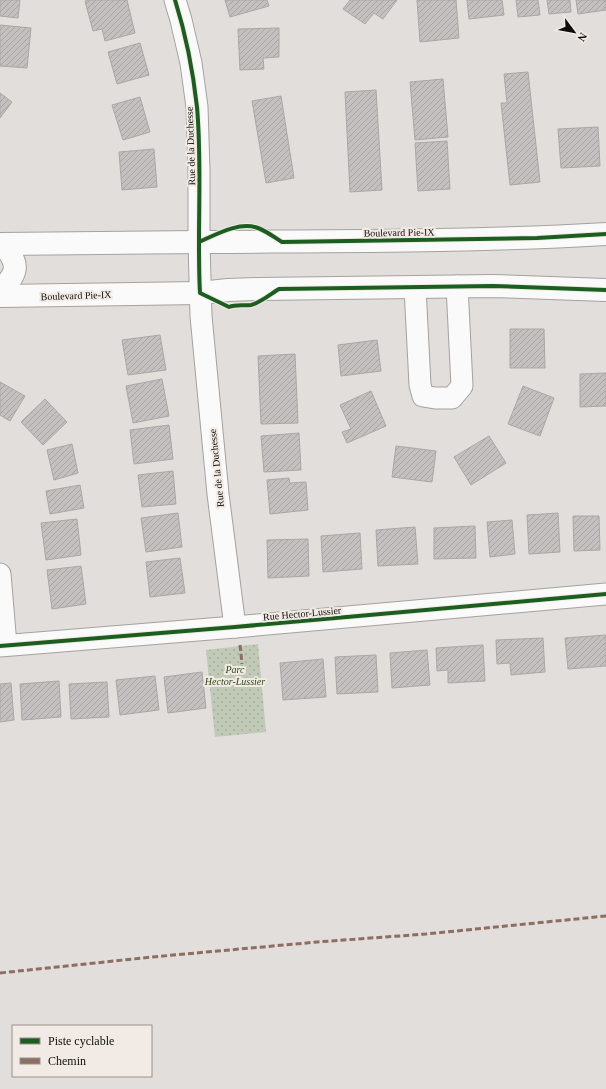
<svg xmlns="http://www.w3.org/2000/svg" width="606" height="1089" font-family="Georgia,serif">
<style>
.park{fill:url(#park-dots)}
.building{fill:url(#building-hatch);stroke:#aaa7a6}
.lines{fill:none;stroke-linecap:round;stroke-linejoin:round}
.street-casing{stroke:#a4a19f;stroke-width:23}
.secondary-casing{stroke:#a4a19f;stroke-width:24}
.highway-casing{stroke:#a4a19f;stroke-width:24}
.street{stroke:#fbfafa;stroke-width:21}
.secondary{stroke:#fbfafa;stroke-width:22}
.highway{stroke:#fbfafa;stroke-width:22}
.quiet{stroke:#8d6e63;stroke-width:3;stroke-dasharray:6 3;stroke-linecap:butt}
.cycleway-casing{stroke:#f2ebe5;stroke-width:6}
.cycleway{stroke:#1b5e20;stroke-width:4}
.labels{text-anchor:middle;stroke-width:4;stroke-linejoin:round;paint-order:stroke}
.street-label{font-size:10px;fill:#0f0d0b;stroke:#f2ebe5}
.park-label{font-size:10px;font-style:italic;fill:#2b4914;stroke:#f2ebe5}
</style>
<defs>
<pattern id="park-dots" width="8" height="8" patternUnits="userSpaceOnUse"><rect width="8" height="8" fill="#c0cab7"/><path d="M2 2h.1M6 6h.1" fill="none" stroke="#a4ac9c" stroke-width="1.8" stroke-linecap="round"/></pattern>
<pattern id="building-hatch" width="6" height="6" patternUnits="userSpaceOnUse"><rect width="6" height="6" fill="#c3c0bf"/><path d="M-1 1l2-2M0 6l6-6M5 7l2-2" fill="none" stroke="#a6a4a3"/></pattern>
</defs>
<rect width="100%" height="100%" fill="#e2dedb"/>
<polygon class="park" points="258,644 266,732 215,737 206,650"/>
<g class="building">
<polygon points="0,0 20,0 18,18 0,16"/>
<polygon points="89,0 127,0 135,33 105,41 102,29 93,31 85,1"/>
<polygon points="225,0 267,0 269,6 230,17"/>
<polygon points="350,0 397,0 383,19 374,13 365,24 343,9"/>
<polygon points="417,0 456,0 459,38 420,42"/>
<polygon points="467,0 502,0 504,15 469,19"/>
<polygon points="516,0 538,0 540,15 518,17"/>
<polygon points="547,0 570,0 571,12 549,14"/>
<polygon points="576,0 606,0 606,10 578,14"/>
<polygon points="0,25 31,28 27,68 0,66"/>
<polygon points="279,28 279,57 263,58 264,69 240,70 238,29"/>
<polygon points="140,43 149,75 117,84 108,52"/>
<polygon points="528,72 540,182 510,185 501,103 507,103 504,74"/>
<polygon points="443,79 448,137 415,140 410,82"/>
<polygon points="376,90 382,190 350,192 345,92"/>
<polygon points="0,93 12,102 0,118"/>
<polygon points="281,96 294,178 266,183 252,101"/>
<polygon points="140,97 150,132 123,140 112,105"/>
<polygon points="598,127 600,166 561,168 558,129"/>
<polygon points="447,141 450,189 418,191 415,143"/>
<polygon points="154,149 157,187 122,190 119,152"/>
<polygon points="510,329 544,329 545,368 510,368"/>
<polygon points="160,335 166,370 128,375 122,340"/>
<polygon points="377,340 381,371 341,376 338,345"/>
<polygon points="295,354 298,423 261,424 258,356"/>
<polygon points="606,373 606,406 580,407 580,374"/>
<polygon points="162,379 169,416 133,423 126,386"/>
<polygon points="0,382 25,396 10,421 0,415"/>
<polygon points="523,386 554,398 540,436 508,424"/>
<polygon points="371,391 386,426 347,443 342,432 351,429 340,405"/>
<polygon points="45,399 67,422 43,445 21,422"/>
<polygon points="169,425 173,459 134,464 130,430"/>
<polygon points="299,433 301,470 264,472 261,436"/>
<polygon points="489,436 506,463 471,485 454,457"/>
<polygon points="72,444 78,473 54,480 47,450"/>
<polygon points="396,446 436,451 432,482 392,477"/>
<polygon points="173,471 176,504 142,507 138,475"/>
<polygon points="289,478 290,483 306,482 308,510 270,514 267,480"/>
<polygon points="80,485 84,508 50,514 46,491"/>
<polygon points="178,513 182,547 146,552 141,518"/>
<polygon points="558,513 560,552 529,554 527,515"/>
<polygon points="573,516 599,516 600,550 574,551"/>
<polygon points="77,519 81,555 46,560 41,523"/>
<polygon points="512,520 515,554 490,557 487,522"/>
<polygon points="475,526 476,558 434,559 434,528"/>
<polygon points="415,527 418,564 378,566 376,530"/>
<polygon points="360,533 362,569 323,572 321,536"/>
<polygon points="308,539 309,576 268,578 267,540"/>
<polygon points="180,558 185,593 150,597 146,562"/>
<polygon points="81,566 86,604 52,609 47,570"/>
<polygon points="606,635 606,666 568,669 565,638"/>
<polygon points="543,638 545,672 511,675 510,663 497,664 496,640"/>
<polygon points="483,645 485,681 448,683 448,670 437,671 436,648"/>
<polygon points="427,650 430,685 392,688 390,653"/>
<polygon points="376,655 378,692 337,694 335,657"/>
<polygon points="323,659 326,697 283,700 280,663"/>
<polygon points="202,672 206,708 168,713 164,677"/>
<polygon points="155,676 159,710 120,715 116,680"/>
<polygon points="59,681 61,717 22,720 20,684"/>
<polygon points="107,682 109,717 71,719 69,684"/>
<polygon points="11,683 14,720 0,722 0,684"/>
</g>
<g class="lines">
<g class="street-casing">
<g id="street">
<polyline points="175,0 181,20 191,63 197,107 199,170 199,242 201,316 218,494 235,627"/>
<polyline points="415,287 420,385 423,396 435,398 452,398 462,386 457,286"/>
<polyline points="0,574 6,645"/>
<polyline points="0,646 235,627 606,594"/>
</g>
</g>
<g class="secondary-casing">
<g id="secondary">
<path d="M199 242C334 241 470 242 606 234"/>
<polyline points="200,293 228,290 259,289 493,286 606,290"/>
</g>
</g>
<g class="highway-casing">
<g id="highway">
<polyline points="0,244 199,242"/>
<path d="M0 293C16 272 22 268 3 244"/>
<polyline points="0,296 200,293"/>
</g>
</g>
<use href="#street" class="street"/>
<use href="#secondary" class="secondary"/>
<use href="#highway" class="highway"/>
<g class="quiet">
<polyline points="240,645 242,664"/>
<polyline points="0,973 152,957 317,942 426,934 606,916"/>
</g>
<g class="cycleway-casing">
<g id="cycleway">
<path d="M175 0C186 35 193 71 197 107 201 152 199 197 199 241 199 258 199 276 200 293L229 307C236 304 244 306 251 305 260 303 272 293 279 289L493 286 606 290"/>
<path d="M199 242C215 235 239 221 258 228 266 231 274 237 282 242L537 238 606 234"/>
<polyline points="0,646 235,627 606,594"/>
</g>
</g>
<use href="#cycleway" class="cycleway"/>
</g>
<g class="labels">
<g class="street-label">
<text transform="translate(190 146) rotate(-92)" y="4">Rue de la Duchesse</text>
<text transform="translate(399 232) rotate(-1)" y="4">Boulevard Pie-IX</text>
<text transform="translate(76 295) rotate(-2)" y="4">Boulevard Pie-IX</text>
<text transform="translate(216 468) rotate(-96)" y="4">Rue de la Duchesse</text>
<text transform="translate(302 613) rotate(-5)" y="4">Rue Hector-Lussier</text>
</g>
<g class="park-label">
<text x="235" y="673">Parc<tspan x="235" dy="12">Hector-Lussier</tspan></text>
</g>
</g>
<rect x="12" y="1025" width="140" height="52" fill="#f2ebe5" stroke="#97928e"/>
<rect x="20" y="1038" width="20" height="6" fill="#1b5e20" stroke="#97928e"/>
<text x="48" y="1045" font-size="12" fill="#0f0d0b">Piste cyclable</text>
<rect x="20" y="1058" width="20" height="6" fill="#8d6e63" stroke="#97928e"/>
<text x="48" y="1065" font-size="12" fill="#0f0d0b">Chemin</text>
<g transform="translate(574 32) rotate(122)" stroke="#f2ebe5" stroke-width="3" paint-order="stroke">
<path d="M0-3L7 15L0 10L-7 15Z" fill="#0f0d0b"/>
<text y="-6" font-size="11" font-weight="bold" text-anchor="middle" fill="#0f0d0b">N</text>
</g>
</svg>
